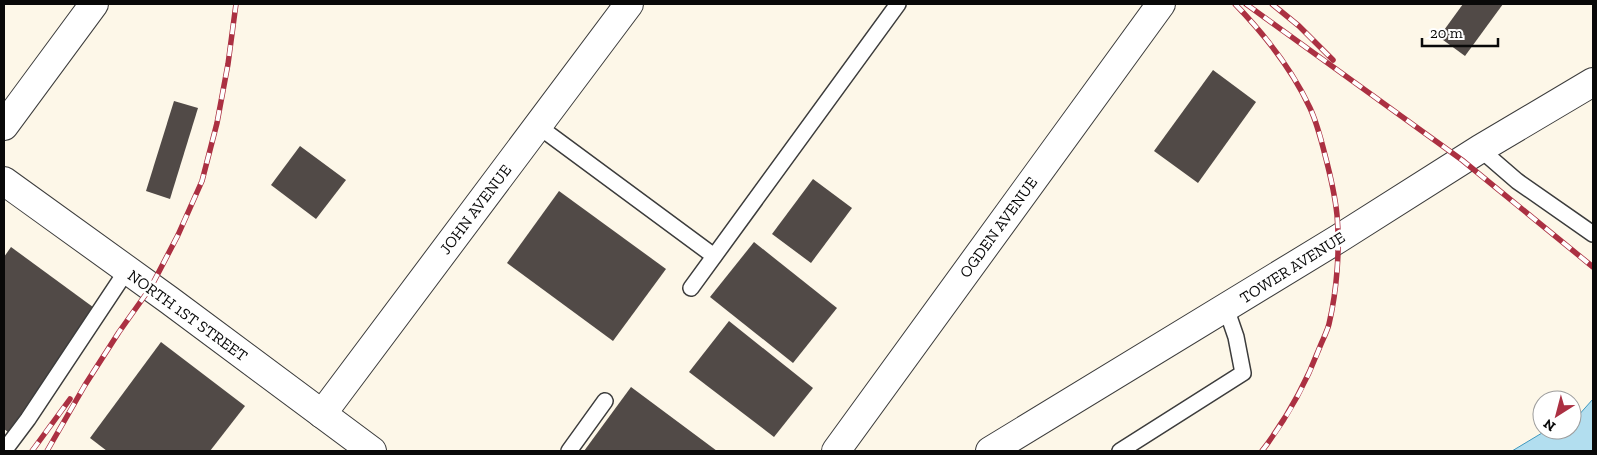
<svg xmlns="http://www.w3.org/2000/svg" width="1597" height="455" font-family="'Zilla Slab',serif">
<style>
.water{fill:#b2deef;stroke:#4099bf}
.building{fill:#514a47}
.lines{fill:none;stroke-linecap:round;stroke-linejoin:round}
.service-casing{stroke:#3c3c3c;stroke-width:18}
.minor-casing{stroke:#3c3c3c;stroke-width:30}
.service{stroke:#fff;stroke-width:15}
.minor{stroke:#fff;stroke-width:28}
.rail-casing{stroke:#ab3042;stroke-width:5.5}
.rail{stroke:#fff;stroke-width:4;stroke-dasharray:11;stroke-linecap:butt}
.labels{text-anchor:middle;stroke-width:5;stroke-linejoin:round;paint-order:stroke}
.street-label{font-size:16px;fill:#090909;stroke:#fff}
</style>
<rect width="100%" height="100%" fill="#fdf7e8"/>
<polygon class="water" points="1593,399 1593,451 1512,451 1547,430 1572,430 1572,419 1577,417"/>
<g class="building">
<polygon points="1463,4 1503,4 1465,56 1439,37"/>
<polygon points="1213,70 1256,102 1198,183 1154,151"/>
<polygon points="174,101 198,108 170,199 146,191"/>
<polygon points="300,146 346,180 316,219 271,185"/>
<polygon points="813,179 852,208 811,263 772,234"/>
<polygon points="559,191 666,269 613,341 507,263"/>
<polygon points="754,242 837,308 793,363 710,297"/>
<polygon points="11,247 97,310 8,432 4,429 4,257"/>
<polygon points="729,321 813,388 774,437 689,372"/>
<polygon points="161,342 245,406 210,451 107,451 90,438"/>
<polygon points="631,387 717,451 584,451"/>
</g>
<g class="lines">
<g class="service-casing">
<g id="service">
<polyline points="538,126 714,256"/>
<polyline points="1480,149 1517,181 1593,234"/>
<polyline points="691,288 898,4"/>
<polyline points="4,451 28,419 127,270"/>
<polyline points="569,451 605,401"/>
<polyline points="1120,451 1243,373 1236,337 1226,308"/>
</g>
</g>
<g class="minor-casing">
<g id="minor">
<polyline points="4,126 94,4"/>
<polyline points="4,181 169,300 372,451"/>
<polyline points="322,414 629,4"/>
<polyline points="836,451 1161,4"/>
<polyline points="990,451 1338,239 1480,149 1593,82"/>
</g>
</g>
<use href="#service" class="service"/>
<use href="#minor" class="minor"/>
<g class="rail-casing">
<g id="rail">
<path d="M1235 4C1265 35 1292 69 1310 108 1317 123 1321 139 1325 155 1330 174 1335 195 1337 215 1340 249 1337 290 1329 324 1327 332 1322 341 1319 349 1304 388 1287 418 1262 451"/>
<polyline points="1246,4 1462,160 1593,267"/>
<polyline points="1272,4 1299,26 1333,60"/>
<polyline points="32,451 70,399"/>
<polyline points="47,451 85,385 119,332 151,287 178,235 202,181 217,123 228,64 236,4"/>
</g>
</g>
<use href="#rail" class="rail"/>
</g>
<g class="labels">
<g class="street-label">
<text transform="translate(475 209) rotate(-53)" y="6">JOHN AVENUE</text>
<text transform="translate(998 227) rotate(-54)" y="6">OGDEN AVENUE</text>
<text transform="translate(1292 267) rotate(-32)" y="6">TOWER AVENUE</text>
<text transform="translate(188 315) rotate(36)" y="6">NORTH 1ST STREET</text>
</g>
</g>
<rect width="1597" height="455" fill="none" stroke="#090909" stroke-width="10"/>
<g transform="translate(1557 415) rotate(216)"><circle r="24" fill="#ffffff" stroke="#9d9d9d"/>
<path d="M0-4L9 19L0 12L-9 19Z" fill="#ab3042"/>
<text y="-8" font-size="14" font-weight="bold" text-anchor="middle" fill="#090909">N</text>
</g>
<path d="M1422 38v8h76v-8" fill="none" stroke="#090909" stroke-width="2.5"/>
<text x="1430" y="38" font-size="15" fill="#090909" stroke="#ffffff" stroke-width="4" paint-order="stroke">20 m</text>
</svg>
